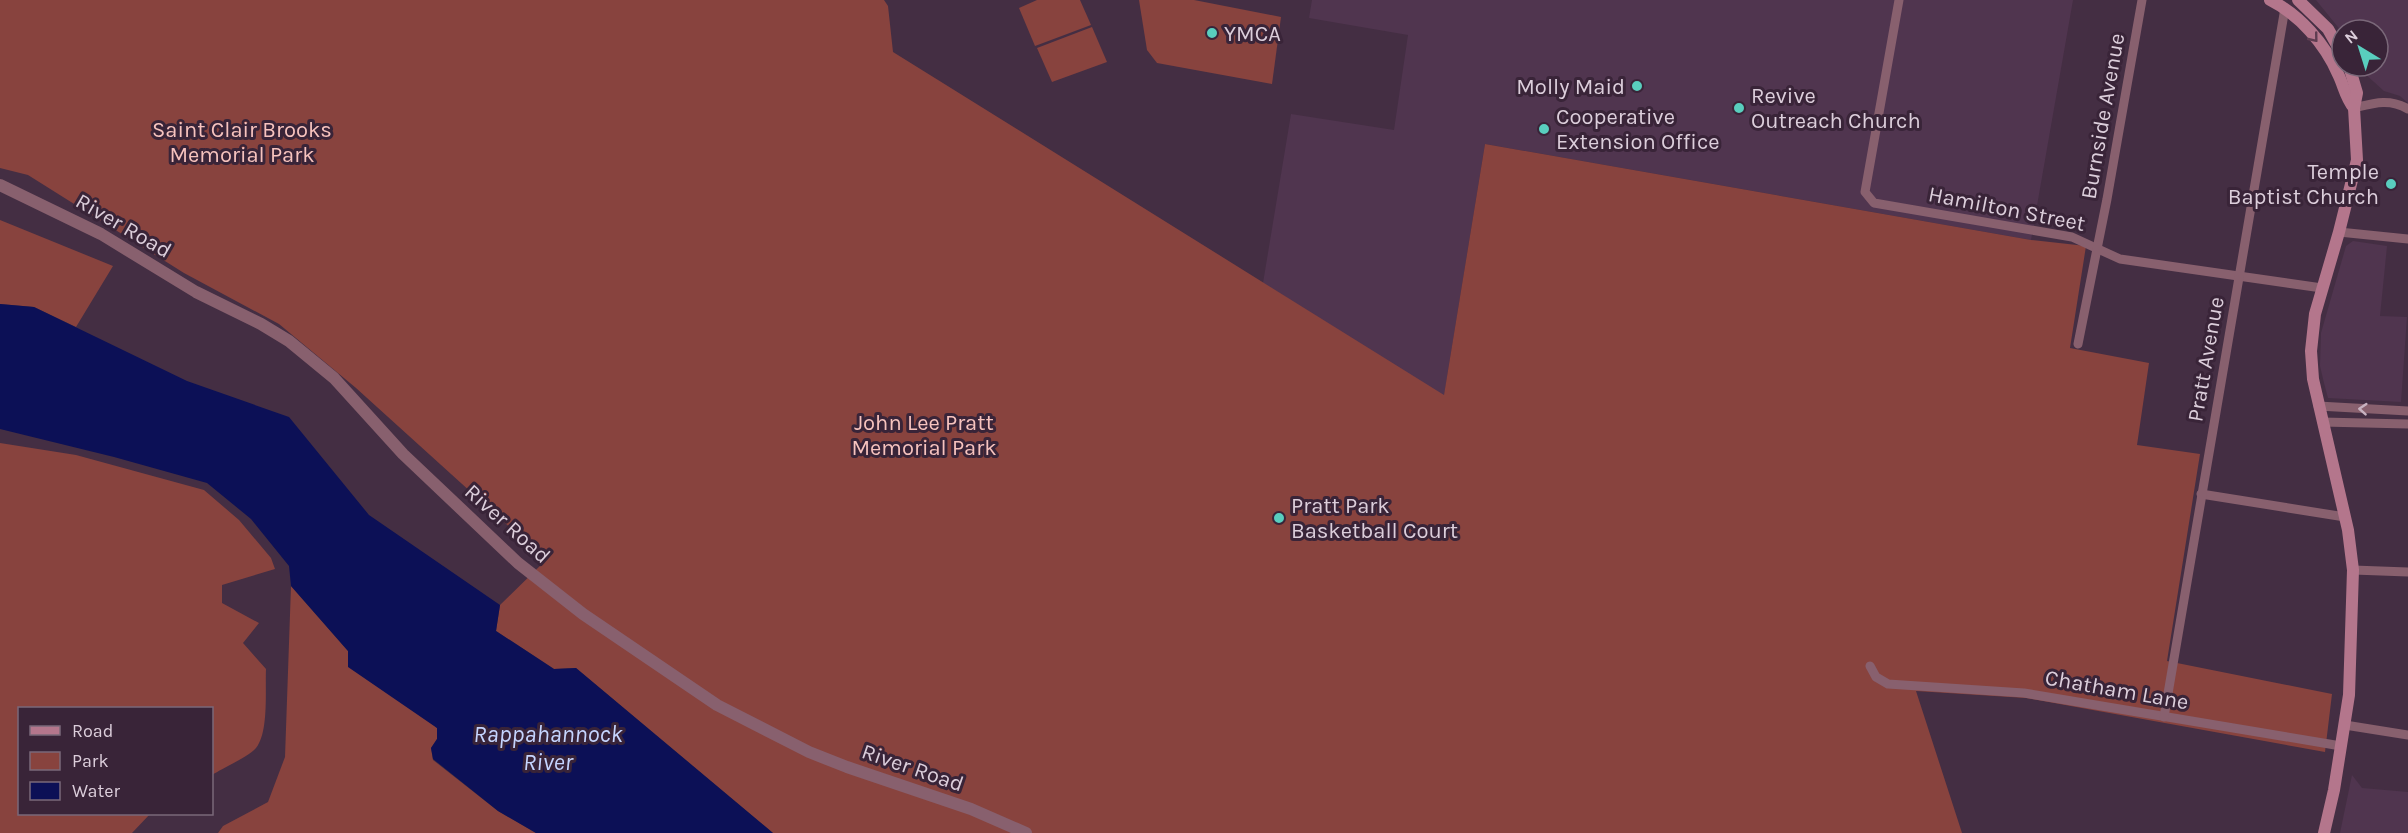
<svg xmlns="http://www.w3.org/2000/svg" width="2408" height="833" font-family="Karla,sans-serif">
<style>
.built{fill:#50354f}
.green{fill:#88433e}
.water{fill:#0c1056}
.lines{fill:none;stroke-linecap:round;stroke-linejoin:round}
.minor{stroke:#88606e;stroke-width:9}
.tertiary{stroke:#88606e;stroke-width:12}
.secondary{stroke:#b4768c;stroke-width:12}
.oneway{stroke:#5e3d51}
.oneway2{stroke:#c7b2c0}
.poi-dot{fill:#59cebe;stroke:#392438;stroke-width:2}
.labels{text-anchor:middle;stroke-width:6;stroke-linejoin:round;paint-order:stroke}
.poi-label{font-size:22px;fill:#dccedb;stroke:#392438;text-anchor:start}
.street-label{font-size:22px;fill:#dccedb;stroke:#392438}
.park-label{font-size:22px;fill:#f7c3be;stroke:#392438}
.water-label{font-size:24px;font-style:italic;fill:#c5d4fe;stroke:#392438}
</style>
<rect width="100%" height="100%" fill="#442e43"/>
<g class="built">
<polygon points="1312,0 2073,0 2031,240 1485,144 1444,396 1263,283 1291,114 1394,130 1408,35 1309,18"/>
<polygon points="2316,0 2408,0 2408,103 2400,96 2384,91 2363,72 2361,66 2378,66 2378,30 2342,30 2342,32"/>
<polygon points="2353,241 2387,246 2380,316 2407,317 2401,402 2328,398 2324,383 2320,366 2321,333 2346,246"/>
<polygon points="2352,775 2362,788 2408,792 2408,833 2340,833"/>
</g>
<g class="green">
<polygon points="0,0 884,0 888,6 893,52 1444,395 1485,144 2031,240 2086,246 2070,348 2149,363 2137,445 2200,454 2167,661 2332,694 2325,752 2026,698 1916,691 1962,833 773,833 576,668 554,669 496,631 500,605 546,560 356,388 279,324 184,273 28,175 0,168"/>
<polygon points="1037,0 1080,0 1091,25 1035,46 1019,8"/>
<polygon points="1139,0 1194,0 1281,17 1272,84 1157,63 1147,50"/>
<polygon points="1092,27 1107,62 1052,82 1037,48"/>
<polygon points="0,220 113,266 76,327 34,307 0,304"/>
<path d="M0 443 76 455 204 490 239 520 271 558 275 569 222 585V603L259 623 243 643 266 669C265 689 269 732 256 748 248 757 223 768 212 775V708H20V814H150L132 833H0Z"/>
<polygon points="291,586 348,651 437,728 437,739 431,748 433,760 498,811 536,833 218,833 223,826 268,802 285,757"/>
</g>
<polygon class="water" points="0,304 34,307 187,381 289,417 369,515 500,605 496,631 554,669 576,668 773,833 536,833 498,811 433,759 431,748 437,739 437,728 348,667 348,651 291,586 289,566 251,519 207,483 114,457 0,429"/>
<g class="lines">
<g class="minor">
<polyline points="1899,0 1865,192 1874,203 2072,237 2120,259 2322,288"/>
<path d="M2354 108C2374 103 2389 98 2408 109"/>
<polyline points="2339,232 2408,239"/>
<polyline points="2078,344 2107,199 2142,0"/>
<polyline points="2318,406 2408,411"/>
<polyline points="2322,422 2408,424"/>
<polyline points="2201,494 2345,517"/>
<polyline points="2353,570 2408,572"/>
<polyline points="1870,666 1876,677 1888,684 2024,693 2341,746"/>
<polyline points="2164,717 2285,8"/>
<polyline points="2345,725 2408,735"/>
</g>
<polyline class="tertiary" points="0,185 101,234 196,292 261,324 289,341 334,378 403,454 518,563 583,614 717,705 809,752 847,767 971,809 1026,833"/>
<g class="secondary">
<path d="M2270 0C2300 15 2325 44 2338 74 2344 86 2345 97 2354 108"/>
<polyline points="2298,0 2328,29 2342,54"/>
<polyline points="2324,833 2334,790 2349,695 2353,570 2348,530 2313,379 2311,351 2315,314 2339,232 2357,160 2354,108 2357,93 2349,66"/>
</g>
</g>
<defs><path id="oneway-chevron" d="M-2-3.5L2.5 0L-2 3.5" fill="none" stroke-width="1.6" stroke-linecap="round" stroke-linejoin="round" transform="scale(1.5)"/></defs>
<use class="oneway" href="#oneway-chevron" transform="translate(2314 38) rotate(51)"/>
<use class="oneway2" href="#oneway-chevron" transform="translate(2363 409) rotate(-176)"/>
<g class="poi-dot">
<circle cx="1212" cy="33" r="6"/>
<circle cx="1637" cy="86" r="6"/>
<circle cx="1739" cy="108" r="6"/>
<circle cx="1544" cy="129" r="6"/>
<circle cx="2391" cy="184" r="6"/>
<circle cx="1279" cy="518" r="6"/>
</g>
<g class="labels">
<g class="poi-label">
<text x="1224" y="41">YMCA</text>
<text x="1625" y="94" text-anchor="end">Molly Maid</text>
<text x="1751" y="103">Revive<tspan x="1751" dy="25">Outreach Church</tspan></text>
<text x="1556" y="124">Cooperative<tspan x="1556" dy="25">Extension Office</tspan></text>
<text x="2379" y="179" text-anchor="end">Temple<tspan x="2379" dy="25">Baptist Church</tspan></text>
<text x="1291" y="513">Pratt Park<tspan x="1291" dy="25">Basketball Court</tspan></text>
</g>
<g class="street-label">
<text transform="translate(2102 116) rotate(-80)" y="8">Burnside Avenue</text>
<text transform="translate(2007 208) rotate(11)" y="8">Hamilton Street</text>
<text transform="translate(124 225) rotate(30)" y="8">River Road</text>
<text transform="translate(2205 359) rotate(-80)" y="8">Pratt Avenue</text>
<text transform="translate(508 523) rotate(42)" y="8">River Road</text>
<text transform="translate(2117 689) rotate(10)" y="8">Chatham Lane</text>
<text transform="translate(913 767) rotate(19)" y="8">River Road</text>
</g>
<g class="park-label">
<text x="242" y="137">Saint Clair Brooks<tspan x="242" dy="25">Memorial Park</tspan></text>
<text x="924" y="430">John Lee Pratt<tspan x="924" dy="25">Memorial Park</tspan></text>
</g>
<g class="water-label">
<text x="548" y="742">Rappahannock<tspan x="548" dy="28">River</tspan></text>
</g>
</g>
<rect x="18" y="707" width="195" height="108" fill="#392438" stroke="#7a6879" stroke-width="1.5"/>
<rect x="30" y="726" width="30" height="9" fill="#b4768c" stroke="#7a6879" stroke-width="1.5"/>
<text x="72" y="737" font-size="18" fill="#dccedb">Road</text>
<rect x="30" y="752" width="30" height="18" fill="#88433e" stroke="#7a6879" stroke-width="1.5"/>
<text x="72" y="767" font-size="18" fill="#dccedb">Park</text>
<rect x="30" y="782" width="30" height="18" fill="#0c1056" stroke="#7a6879" stroke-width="1.5"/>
<text x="72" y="797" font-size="18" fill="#dccedb">Water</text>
<g transform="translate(2360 48) rotate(322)"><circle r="28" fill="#392438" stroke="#7a6879" stroke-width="1.5"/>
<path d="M0-4.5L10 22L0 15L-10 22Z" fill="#59cebe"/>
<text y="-9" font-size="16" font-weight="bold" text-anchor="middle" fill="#dccedb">N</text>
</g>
</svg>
